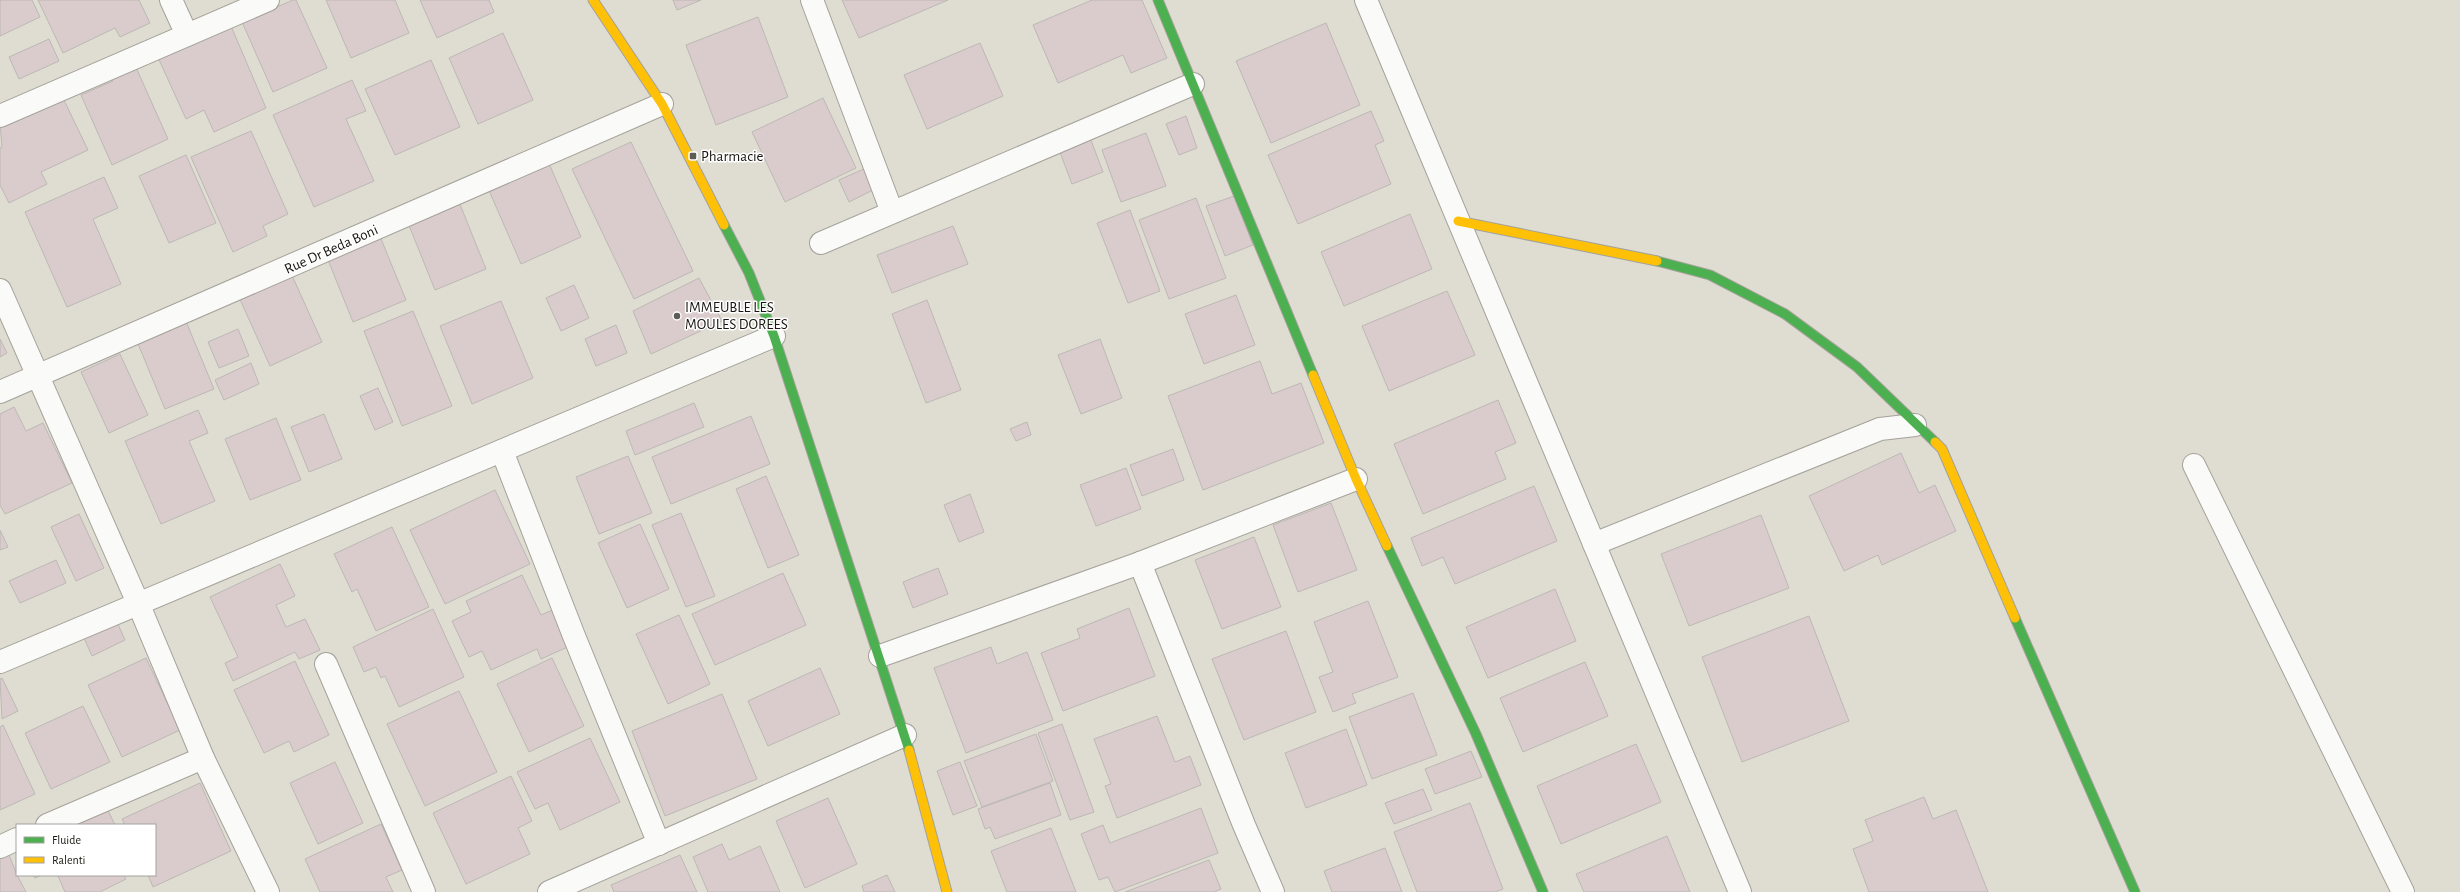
<svg xmlns="http://www.w3.org/2000/svg" width="2460" height="892" font-family="'Alegreya Sans',sans-serif">
<style>
.building{fill:#dacccd;stroke:#bcb8b4}
.lines{fill:none;stroke-linecap:round;stroke-linejoin:round}
.street-casing{stroke:#a4a29a;stroke-width:24}
.fast-casing{stroke:#a4a29a;stroke-width:11}
.slow-casing{stroke:#a4a29a;stroke-width:11}
.street{stroke:#fafaf8;stroke-width:22}
.fast{stroke:#4caf50;stroke-width:9}
.slow{stroke:#ffc107;stroke-width:9}
.poi-dot{fill:#5e5c55;stroke:#fff;stroke-width:1.5}
.labels{text-anchor:middle;stroke-width:3;stroke-linejoin:round;paint-order:stroke}
.poi-label{font-size:15px;fill:#191711;stroke:#fff;text-anchor:start}
.street-label{font-size:15px;fill:#191711;stroke:#fff}
</style>
<rect width="100%" height="100%" fill="#dfdcd2"/>
<g class="building">
<polygon points="0,0 32,0 40,17 0,36"/>
<polygon points="38,0 139,0 150,23 120,37 115,28 63,53"/>
<polygon points="293,0 296,0 327,68 273,92 242,22"/>
<polygon points="326,0 395,0 409,33 351,58"/>
<polygon points="420,0 489,0 494,12 437,38"/>
<polygon points="673,0 701,0 677,10"/>
<polygon points="842,0 948,0 859,38"/>
<polygon points="1092,0 1142,0 1167,58 1131,73 1123,55 1058,83 1033,25"/>
<polygon points="758,17 788,97 716,125 686,45"/>
<polygon points="228,19 266,108 214,132 204,110 186,119 155,51"/>
<polygon points="1326,23 1360,105 1271,143 1236,61"/>
<polygon points="503,33 533,100 478,124 449,58"/>
<polygon points="49,39 59,61 19,79 9,57"/>
<polygon points="980,43 1003,96 927,129 904,75"/>
<polygon points="431,60 460,127 395,155 365,89"/>
<polygon points="134,63 168,139 112,165 81,95 113,81 110,74"/>
<polygon points="352,80 366,111 346,119 374,181 314,207 273,115"/>
<polygon points="61,94 88,150 41,172 47,184 9,203 0,185 0,148 2,147 0,124"/>
<polygon points="823,98 856,168 785,202 752,132"/>
<polygon points="1371,111 1384,141 1375,145 1391,184 1298,224 1268,155"/>
<polygon points="1186,116 1197,148 1179,155 1166,124"/>
<polygon points="251,131 288,214 263,226 267,236 233,252 191,157"/>
<polygon points="1146,133 1166,186 1121,202 1102,150"/>
<polygon points="1089,135 1103,172 1072,184 1058,147"/>
<polygon points="631,142 693,271 634,299 572,169"/>
<polygon points="186,155 216,223 169,243 139,176"/>
<polygon points="547,159 581,237 521,264 487,186"/>
<polygon points="868,167 877,188 849,202 839,180"/>
<polygon points="104,177 118,208 93,219 121,284 67,307 25,212"/>
<polygon points="1234,196 1253,245 1225,256 1206,206"/>
<polygon points="457,197 486,269 435,290 406,218"/>
<polygon points="1196,198 1226,278 1169,299 1139,220"/>
<polygon points="1130,210 1160,291 1128,303 1097,223"/>
<polygon points="1410,214 1432,269 1344,306 1321,252"/>
<polygon points="953,226 968,264 892,293 877,255"/>
<polygon points="379,234 406,300 353,322 326,255"/>
<polygon points="290,271 322,342 270,366 238,295"/>
<polygon points="699,278 722,321 651,354 633,311"/>
<polygon points="574,285 589,318 561,331 546,298"/>
<polygon points="1447,291 1475,355 1389,391 1362,326"/>
<polygon points="1236,295 1255,345 1204,364 1185,314"/>
<polygon points="927,300 961,390 926,403 892,314"/>
<polygon points="501,301 533,378 472,404 440,326"/>
<polygon points="413,311 452,406 402,426 364,331"/>
<polygon points="185,319 214,389 165,409 136,339"/>
<polygon points="616,325 627,353 596,366 585,339"/>
<polygon points="238,329 249,356 219,368 208,342"/>
<polygon points="0,339 7,353 0,357"/>
<polygon points="1100,339 1122,398 1081,414 1058,355"/>
<polygon points="120,354 148,415 109,433 81,372"/>
<polygon points="1260,361 1272,394 1301,383 1324,443 1203,490 1168,396"/>
<polygon points="251,363 259,384 224,400 215,380"/>
<polygon points="378,388 393,422 375,430 360,396"/>
<polygon points="1498,400 1516,443 1495,452 1506,479 1423,514 1394,444"/>
<polygon points="694,403 704,427 635,455 626,431"/>
<polygon points="14,407 26,431 43,423 72,483 5,514 0,505 0,414"/>
<polygon points="198,410 208,433 189,441 215,501 161,524 125,441"/>
<polygon points="324,414 342,459 309,472 291,427"/>
<polygon points="751,416 770,464 671,504 652,457"/>
<polygon points="276,418 301,480 250,500 225,439"/>
<polygon points="1027,422 1031,435 1016,441 1010,429"/>
<polygon points="1173,449 1184,480 1142,496 1130,465"/>
<polygon points="1901,453 1919,493 1935,485 1956,531 1882,565 1878,555 1844,571 1809,496"/>
<polygon points="628,456 652,513 599,534 576,477"/>
<polygon points="1126,468 1141,509 1096,526 1080,485"/>
<polygon points="766,476 799,555 768,568 736,489"/>
<polygon points="1534,486 1557,541 1455,584 1443,557 1422,566 1411,538"/>
<polygon points="495,490 530,564 445,604 410,530"/>
<polygon points="970,494 984,532 959,542 944,505"/>
<polygon points="1331,503 1357,570 1298,592 1273,525"/>
<polygon points="681,513 715,596 686,607 652,525"/>
<polygon points="79,514 104,568 76,581 51,527"/>
<polygon points="1761,515 1789,588 1689,626 1661,554"/>
<polygon points="640,524 669,589 627,608 598,543"/>
<polygon points="392,527 429,607 376,631 357,589 352,592 334,554"/>
<polygon points="0,530 8,547 0,550"/>
<polygon points="1254,537 1281,607 1222,629 1195,560"/>
<polygon points="56,560 66,583 20,603 9,581"/>
<polygon points="280,564 295,596 276,605 286,627 305,619 320,650 299,659 295,652 233,681 225,663 238,657 210,597"/>
<polygon points="938,568 948,594 913,608 903,582"/>
<polygon points="783,573 806,625 715,665 692,614"/>
<polygon points="522,575 541,615 555,609 572,645 541,659 537,649 491,670 482,651 469,657 452,621 471,612 466,601"/>
<polygon points="1555,589 1576,641 1488,678 1466,627"/>
<polygon points="1368,601 1398,677 1352,694 1356,703 1333,712 1319,677 1333,672 1314,622"/>
<polygon points="1129,608 1155,676 1063,711 1041,653 1080,638 1077,629"/>
<polygon points="433,609 464,677 399,707 385,676 381,678 376,667 364,672 353,647"/>
<polygon points="679,615 710,684 668,704 636,634"/>
<polygon points="1809,616 1849,721 1742,762 1702,657"/>
<polygon points="117,622 125,640 92,656 84,638"/>
<polygon points="1286,631 1316,712 1244,740 1212,659"/>
<polygon points="991,647 997,664 1027,652 1053,720 966,753 934,668"/>
<polygon points="146,658 180,730 122,757 88,685"/>
<polygon points="552,658 584,726 529,752 497,684"/>
<polygon points="295,661 329,735 294,752 289,741 264,753 234,690"/>
<polygon points="1585,662 1608,716 1523,752 1500,698"/>
<polygon points="820,668 840,714 768,746 748,701"/>
<polygon points="2,678 18,711 2,719 0,679"/>
<polygon points="459,691 497,772 425,806 387,724"/>
<polygon points="1413,693 1437,755 1372,779 1349,717"/>
<polygon points="722,694 757,779 665,816 632,731"/>
<polygon points="83,706 110,762 51,789 25,733"/>
<polygon points="1157,716 1175,762 1190,756 1201,785 1117,818 1105,786 1111,784 1094,739"/>
<polygon points="1062,724 1094,812 1070,820 1038,733"/>
<polygon points="3,725 35,794 0,810 0,727"/>
<polygon points="1346,729 1367,785 1306,808 1285,753"/>
<polygon points="1036,734 1053,781 982,807 964,761"/>
<polygon points="590,738 620,802 560,830 548,803 535,809 517,772"/>
<polygon points="1636,744 1661,802 1561,844 1537,786"/>
<polygon points="1471,751 1482,777 1435,794 1425,769"/>
<polygon points="335,762 363,823 318,844 290,783"/>
<polygon points="960,762 977,806 953,815 937,771"/>
<polygon points="511,776 532,821 518,828 530,854 466,884 433,813"/>
<polygon points="200,783 231,851 153,887 148,875 155,875 155,825 125,825 122,819"/>
<polygon points="1050,783 1061,815 995,839 990,827 985,829 978,809"/>
<polygon points="1423,789 1432,810 1394,824 1385,803"/>
<polygon points="100,794 115,825 33,825"/>
<polygon points="1924,797 1933,819 1956,810 1988,892 1869,892 1853,849 1873,841 1865,820"/>
<polygon points="828,798 857,864 805,888 776,821"/>
<polygon points="1470,803 1503,889 1495,892 1417,892 1394,832"/>
<polygon points="1201,808 1218,853 1115,892 1108,877 1099,880 1081,834 1103,825 1110,843"/>
<polygon points="381,824 402,870 386,877 393,892 320,892 305,859"/>
<polygon points="1051,828 1076,892 1007,892 991,851"/>
<polygon points="1667,836 1690,892 1584,892 1576,874"/>
<polygon points="722,844 729,860 760,846 780,892 708,892 693,857"/>
<polygon points="1385,848 1402,892 1332,892 1324,871"/>
<polygon points="7,850 17,875 26,892 0,892 0,854"/>
<polygon points="680,855 697,892 614,892 611,885"/>
<polygon points="1209,860 1221,889 1214,892 1125,892"/>
<polygon points="33,875 42,875 35,878"/>
<polygon points="61,875 124,875 126,879 100,892 65,892 58,876"/>
<polygon points="887,875 895,892 864,892 862,886"/>
</g>
<g class="lines">
<g class="street-casing">
<g id="street">
<polyline points="171,0 187,35"/>
<polyline points="812,0 892,212"/>
<polyline points="1366,0 1740,892"/>
<polyline points="0,116 268,0"/>
<polyline points="821,243 1193,84"/>
<polyline points="0,290 138,603 203,758 268,892"/>
<polyline points="0,392 662,104"/>
<polyline points="502,451 574,636 659,844"/>
<polyline points="2194,465 2403,892"/>
<polyline points="1594,544 1880,429 1915,425"/>
<polyline points="1140,563 1244,825 1273,892"/>
<polyline points="880,656 1140,563 1356,479"/>
<polyline points="0,662 774,336"/>
<polyline points="326,664 424,892"/>
<polyline points="47,825 203,758"/>
<polyline points="0,847 17,839"/>
<polyline points="549,892 905,735"/>
</g>
</g>
<g class="fast-casing">
<g id="fast">
<polyline points="1158,0 1313,375"/>
<polyline points="724,225 749,273 774,336 909,750"/>
<polyline points="1657,261 1710,275 1785,314 1857,367 1935,442"/>
<polyline points="1387,546 1476,734 1543,892"/>
<polyline points="2015,618 2135,892"/>
</g>
</g>
<g class="slow-casing">
<g id="slow">
<polyline points="593,0 662,104 724,225"/>
<polyline points="1458,221 1657,261"/>
<polyline points="1313,375 1356,479 1387,546"/>
<polyline points="1935,442 1942,449 2015,618"/>
<polyline points="909,750 947,892"/>
</g>
</g>
<use href="#street" class="street"/>
<use href="#fast" class="fast"/>
<use href="#slow" class="slow"/>
</g>
<g class="poi-dot">
<rect x="689" y="152" width="8" height="8" rx="2"/>
<circle cx="677" cy="316" r="4"/>
</g>
<g class="labels">
<g class="poi-label">
<text x="701" y="161">Pharmacie</text>
<text x="685" y="312">IMMEUBLE LES<tspan x="685" dy="17">MOULES DOREES</tspan></text>
</g>
<g class="street-label">
<text transform="translate(331 249) rotate(-24)" y="5">Rue Dr Beda Boni</text>
</g>
</g>
<rect x="16" y="824" width="140" height="52" fill="#ffffff" stroke="#a3a2a0"/>
<rect x="24" y="837" width="20" height="6" fill="#4caf50" stroke="#a3a2a0"/>
<text x="52" y="844" font-size="12" fill="#191711">Fluide</text>
<rect x="24" y="857" width="20" height="6" fill="#ffc107" stroke="#a3a2a0"/>
<text x="52" y="864" font-size="12" fill="#191711">Ralenti</text>
</svg>
